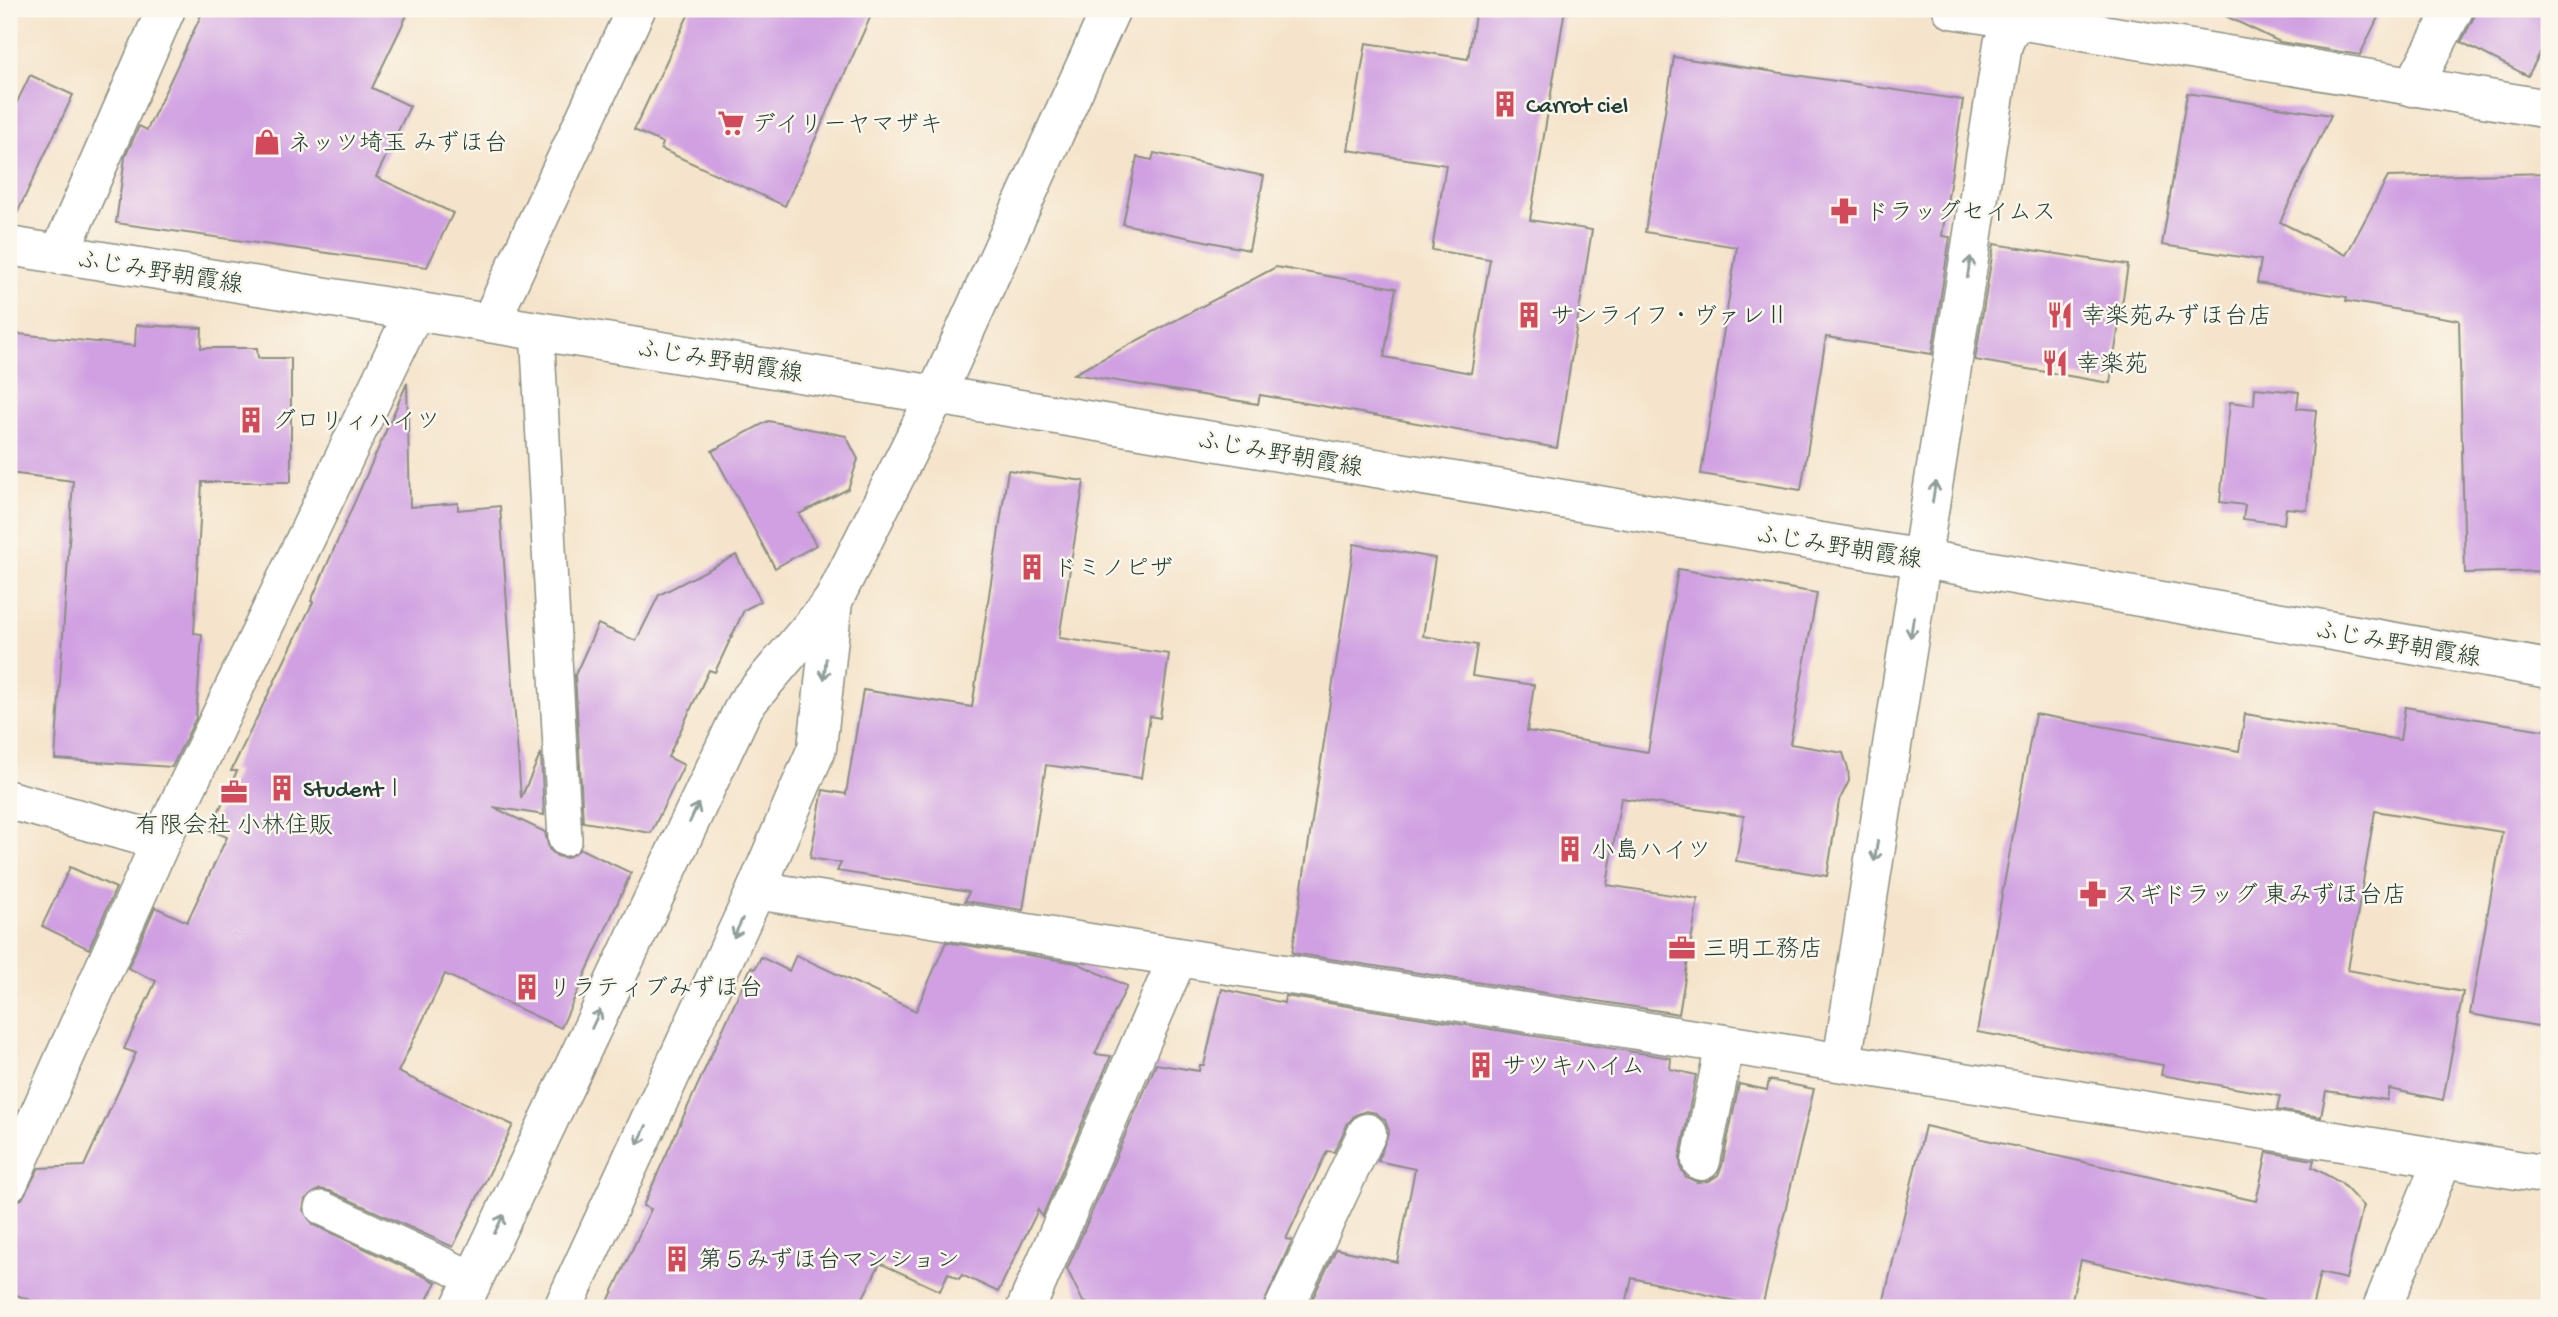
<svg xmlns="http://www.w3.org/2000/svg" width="2558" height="1317" font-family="'Gochi Hand','Klee One',sans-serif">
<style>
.building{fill:#d0a0e2}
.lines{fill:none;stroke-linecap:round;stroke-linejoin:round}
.service-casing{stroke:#8a9080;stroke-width:36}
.minor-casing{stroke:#8a9080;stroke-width:41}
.secondary-casing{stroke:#8a9080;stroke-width:41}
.service{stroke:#fff;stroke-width:33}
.minor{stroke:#fff;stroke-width:38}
.secondary{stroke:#fff;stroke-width:38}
.oneway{stroke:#8f9e9a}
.labels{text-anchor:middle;stroke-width:5;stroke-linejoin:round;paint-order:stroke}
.poi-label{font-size:24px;fill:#1f3d34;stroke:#fbf7ec;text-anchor:start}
.street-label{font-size:24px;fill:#1f3d34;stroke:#fbf7ec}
</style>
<rect width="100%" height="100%" fill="#fbf7ec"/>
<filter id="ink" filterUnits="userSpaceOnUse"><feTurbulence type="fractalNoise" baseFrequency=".0143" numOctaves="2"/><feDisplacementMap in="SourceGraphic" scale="14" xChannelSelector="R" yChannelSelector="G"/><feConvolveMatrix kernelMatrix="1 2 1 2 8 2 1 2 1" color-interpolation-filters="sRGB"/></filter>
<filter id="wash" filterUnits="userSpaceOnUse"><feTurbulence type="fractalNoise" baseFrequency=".00686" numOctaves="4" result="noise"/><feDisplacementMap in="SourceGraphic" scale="28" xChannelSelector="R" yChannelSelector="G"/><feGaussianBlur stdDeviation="1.57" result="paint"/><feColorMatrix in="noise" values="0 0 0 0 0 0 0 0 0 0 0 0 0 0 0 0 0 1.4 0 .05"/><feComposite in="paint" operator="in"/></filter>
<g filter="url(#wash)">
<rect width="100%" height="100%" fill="#f5e4cb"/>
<g id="blocks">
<g class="building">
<polygon points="204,9 410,9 372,88 410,106 376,177 453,213 427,267 116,223 125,157 139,126 147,130"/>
<polygon points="691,9 874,9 785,206 661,149 663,143 634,130"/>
<polygon points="1476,9 1565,9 1530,220 1592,230 1557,448 1260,395 1258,404 1074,374 1276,267 1396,288 1384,357 1471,373 1490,259 1432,250 1446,165 1348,150 1366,43 1468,59"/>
<polygon points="2211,9 2382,9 2360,55 2280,42"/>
<polygon points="2478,9 2549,9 2549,36 2528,76 2461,42"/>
<polygon points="1674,57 1963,100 1942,236 1950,237 1932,354 1826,337 1801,490 1701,474 1737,247 1645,232"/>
<polygon points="30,75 73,95 12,224 9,225 9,119"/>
<polygon points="2187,93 2331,115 2280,222 2346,255 2388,177 2549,173 2549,571 2465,573 2459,320 2346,301 2347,297 2257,283 2261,260 2162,245"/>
<polygon points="1154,153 1264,176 1249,250 1123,224 1137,157 1152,160"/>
<polygon points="1994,244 2128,265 2110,383 1975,360"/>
<polygon points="136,325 202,328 201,348 257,348 258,358 291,358 291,482 202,482 194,633 202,634 196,718 172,767 55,759 73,481 9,473 9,333 135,346"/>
<polygon points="407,383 410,507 458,503 458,510 500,506 521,798 541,753 544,815 493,807 545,832 549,849 557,856 567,858 581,849 631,873 561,1028 445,974 398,1072 513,1125 453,1247 330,1191 320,1189 305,1199 303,1210 314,1225 436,1282 423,1308 50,1308 9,1292 9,1203 22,1199 39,1168 84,1166 136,1053 124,1049 156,981 128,968 155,907 187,922 227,837 210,830 237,771 231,771 313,602 311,601"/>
<polygon points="2255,388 2299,392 2297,408 2316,410 2307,510 2286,508 2284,524 2243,519 2245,505 2220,502 2230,402 2254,405"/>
<polygon points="768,421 846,436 858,459 848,489 799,514 816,545 775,568 712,451"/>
<polygon points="1008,470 1084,481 1059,638 1169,654 1160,718 1150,716 1141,778 1046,765 1023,910 965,901 969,892 837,871 841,863 810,858 823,790 846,794 863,690 972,707"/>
<polygon points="1354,544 1435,558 1423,636 1477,645 1472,676 1534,685 1527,731 1648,752 1678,569 1817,593 1790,744 1843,753 1848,768 1849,781 1839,801 1827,876 1736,861 1744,816 1621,798 1607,885 1698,899 1679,1014 1292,953"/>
<polygon points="736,555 761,601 744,610 715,672 709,670 668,757 684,765 651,833 583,822 575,675 598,624 636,641 659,595"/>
<polygon points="2405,707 2549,731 2549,1028 2470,1014 2502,832 2375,811 2348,970 2463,992 2443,1100 2389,1089 2387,1100 2326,1091 2321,1117 2277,1110 2280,1096 2161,1075 2163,1065 1977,1032 2035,714 2239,751 2245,714 2400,740"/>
<polygon points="70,867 116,888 89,949 42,926"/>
<polygon points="946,942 1077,963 1127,986 1095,1054 1111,1056 1042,1217 1038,1210 998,1292 962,1275 959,1279 948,1273 940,1291 880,1263 858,1308 605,1308 651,1209 643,1206 751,967 755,969 761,957 789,971 796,955 916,1011"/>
<polygon points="1222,989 1284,1003 1285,996 1671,1058 1670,1069 1696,1075 1680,1157 1681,1169 1686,1177 1697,1182 1709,1181 1718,1175 1722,1166 1739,1084 1767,1090 1769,1080 1814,1089 1762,1307 1632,1278 1625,1308 1308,1308 1336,1249 1397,1262 1415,1169 1378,1161 1389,1131 1385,1120 1376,1113 1366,1111 1355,1115 1348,1123 1334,1152 1327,1151 1286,1239 1292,1240 1262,1308 1109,1308 1083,1302 1067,1269 1156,1064 1199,1071 1200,1065 1204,1065"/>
<polygon points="1925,1126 2256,1201 2267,1152 2314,1160 2312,1167 2341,1183 2363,1206 2346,1279 2320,1273 2312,1308 2292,1308 2081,1260 2070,1308 1882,1308"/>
</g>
</g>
</g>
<g filter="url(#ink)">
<use href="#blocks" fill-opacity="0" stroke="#8a9080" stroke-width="2"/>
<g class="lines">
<g class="service-casing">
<g id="service">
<polyline points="537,330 565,839"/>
<polyline points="322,1208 473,1278"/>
</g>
</g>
<g class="minor-casing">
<g id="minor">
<polyline points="1952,9 2549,109"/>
<polyline points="2413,87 2454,9"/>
<polyline points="59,255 166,9"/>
<polyline points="490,323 636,9"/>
<polyline points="9,800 161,841"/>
<polyline points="756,890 2549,1175"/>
<polyline points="1842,1062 2003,44 2020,9"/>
<polyline points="1701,1161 1725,1044"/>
<polyline points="9,1182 161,841 414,312"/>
<polyline points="460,1308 745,705 833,601 936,395 1111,9"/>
<polyline points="563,1308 756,890 817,748 833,601"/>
<polyline points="1026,1308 1178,957"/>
<polyline points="1284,1308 1367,1133"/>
<polyline points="2382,1308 2443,1158"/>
</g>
</g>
<g class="secondary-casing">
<polyline id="secondary" points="9,246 936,395 1923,559 2549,669"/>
</g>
<use href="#service" class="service"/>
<use href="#minor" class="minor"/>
<use href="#secondary" class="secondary"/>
</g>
<defs><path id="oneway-shaft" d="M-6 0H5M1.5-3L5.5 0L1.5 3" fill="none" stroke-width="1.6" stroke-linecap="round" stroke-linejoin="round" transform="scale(1.75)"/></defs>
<g class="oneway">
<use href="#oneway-shaft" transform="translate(1969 267) rotate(-81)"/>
<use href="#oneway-shaft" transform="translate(1934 492) rotate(-81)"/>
<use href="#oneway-shaft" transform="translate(1912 627) rotate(99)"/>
<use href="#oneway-shaft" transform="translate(825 669) rotate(96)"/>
<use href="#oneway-shaft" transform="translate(694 813) rotate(-65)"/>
<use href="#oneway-shaft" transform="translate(1876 851) rotate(99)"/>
<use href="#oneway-shaft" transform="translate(738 928) rotate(115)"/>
<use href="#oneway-shaft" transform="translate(596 1019) rotate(-65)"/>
<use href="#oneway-shaft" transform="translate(642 1135) rotate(115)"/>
<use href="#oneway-shaft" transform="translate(499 1224) rotate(-64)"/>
</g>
</g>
<defs>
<g id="building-bare" transform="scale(2.1)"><path d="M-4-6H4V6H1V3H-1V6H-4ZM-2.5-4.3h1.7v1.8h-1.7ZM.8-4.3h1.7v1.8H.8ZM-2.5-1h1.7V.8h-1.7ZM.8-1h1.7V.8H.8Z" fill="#d1495b" stroke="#fbf7ec" stroke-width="2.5" paint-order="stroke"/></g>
<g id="supermarket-bare" transform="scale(2.1)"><path d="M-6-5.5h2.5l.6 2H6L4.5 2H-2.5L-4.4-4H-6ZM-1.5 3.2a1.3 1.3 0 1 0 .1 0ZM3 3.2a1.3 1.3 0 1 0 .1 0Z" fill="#d1495b" stroke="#fbf7ec" stroke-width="2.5" paint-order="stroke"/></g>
<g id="shop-bare" transform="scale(2.1)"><path d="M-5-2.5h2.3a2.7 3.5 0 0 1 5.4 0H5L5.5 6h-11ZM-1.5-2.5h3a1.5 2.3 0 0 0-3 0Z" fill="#d1495b" stroke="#fbf7ec" stroke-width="2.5" paint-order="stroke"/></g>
<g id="pharmacy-bare" transform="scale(2.1)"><path d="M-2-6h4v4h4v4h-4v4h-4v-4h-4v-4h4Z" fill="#d1495b" stroke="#fbf7ec" stroke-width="2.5" paint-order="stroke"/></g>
<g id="restaurant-bare" transform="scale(2.1)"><path d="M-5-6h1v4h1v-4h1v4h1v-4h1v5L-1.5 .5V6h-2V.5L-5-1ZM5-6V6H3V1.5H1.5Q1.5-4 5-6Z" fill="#d1495b" stroke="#fbf7ec" stroke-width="2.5" paint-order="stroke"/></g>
<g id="office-bare" transform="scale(2.1)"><path d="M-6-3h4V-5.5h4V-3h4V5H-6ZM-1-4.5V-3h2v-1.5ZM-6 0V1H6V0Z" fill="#d1495b" stroke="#fbf7ec" stroke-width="2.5" paint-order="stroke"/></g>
</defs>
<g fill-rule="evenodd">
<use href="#building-bare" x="1505" y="104"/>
<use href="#supermarket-bare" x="731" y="123"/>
<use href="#shop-bare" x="267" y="142"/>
<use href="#pharmacy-bare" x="1844" y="211"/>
<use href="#building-bare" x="1529" y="315"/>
<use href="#restaurant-bare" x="2060" y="315"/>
<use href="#restaurant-bare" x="2055" y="363"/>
<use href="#building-bare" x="251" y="420"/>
<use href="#building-bare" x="1032" y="567"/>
<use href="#building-bare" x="282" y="788"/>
<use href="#office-bare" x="234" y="792"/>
<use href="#building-bare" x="1570" y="849"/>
<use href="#pharmacy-bare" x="2093" y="894"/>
<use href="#office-bare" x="1682" y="948"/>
<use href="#building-bare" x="527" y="987"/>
<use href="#building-bare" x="1481" y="1065"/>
<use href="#building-bare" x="677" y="1259"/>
</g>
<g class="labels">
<g class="poi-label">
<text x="1526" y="112">Carrot ciel</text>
<text x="752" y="131">デイリーヤマザキ</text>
<text x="288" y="150">ネッツ埼玉 みずほ台</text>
<text x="1865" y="219">ドラッグセイムス</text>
<text x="1550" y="323">サンライフ・ヴァレⅡ</text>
<text x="2081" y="323">幸楽苑みずほ台店</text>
<text x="2076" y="371">幸楽苑</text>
<text x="272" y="428">グロリィハイツ</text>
<text x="1053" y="575">ドミノピザ</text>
<text x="303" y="796">StudentⅠ</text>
<text x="234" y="832" text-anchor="middle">有限会社 小林住販</text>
<text x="1591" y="857">小島ハイツ</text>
<text x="2114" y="902">スギドラッグ 東みずほ台店</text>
<text x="1703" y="956">三明工務店</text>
<text x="548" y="995">リラティブみずほ台</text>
<text x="1502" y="1073">サツキハイム</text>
<text x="698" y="1267">第５みずほ台マンション</text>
</g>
<g class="street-label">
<text transform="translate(160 271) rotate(9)" y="8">ふじみ野朝霞線</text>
<text transform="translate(720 360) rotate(9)" y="8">ふじみ野朝霞線</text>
<text transform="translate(1280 453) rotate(10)" y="8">ふじみ野朝霞線</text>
<text transform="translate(1839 546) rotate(9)" y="8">ふじみ野朝霞線</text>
<text transform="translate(2398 643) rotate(10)" y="8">ふじみ野朝霞線</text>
</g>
</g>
<rect width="2558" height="1317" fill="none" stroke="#fbf7ec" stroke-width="35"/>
</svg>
